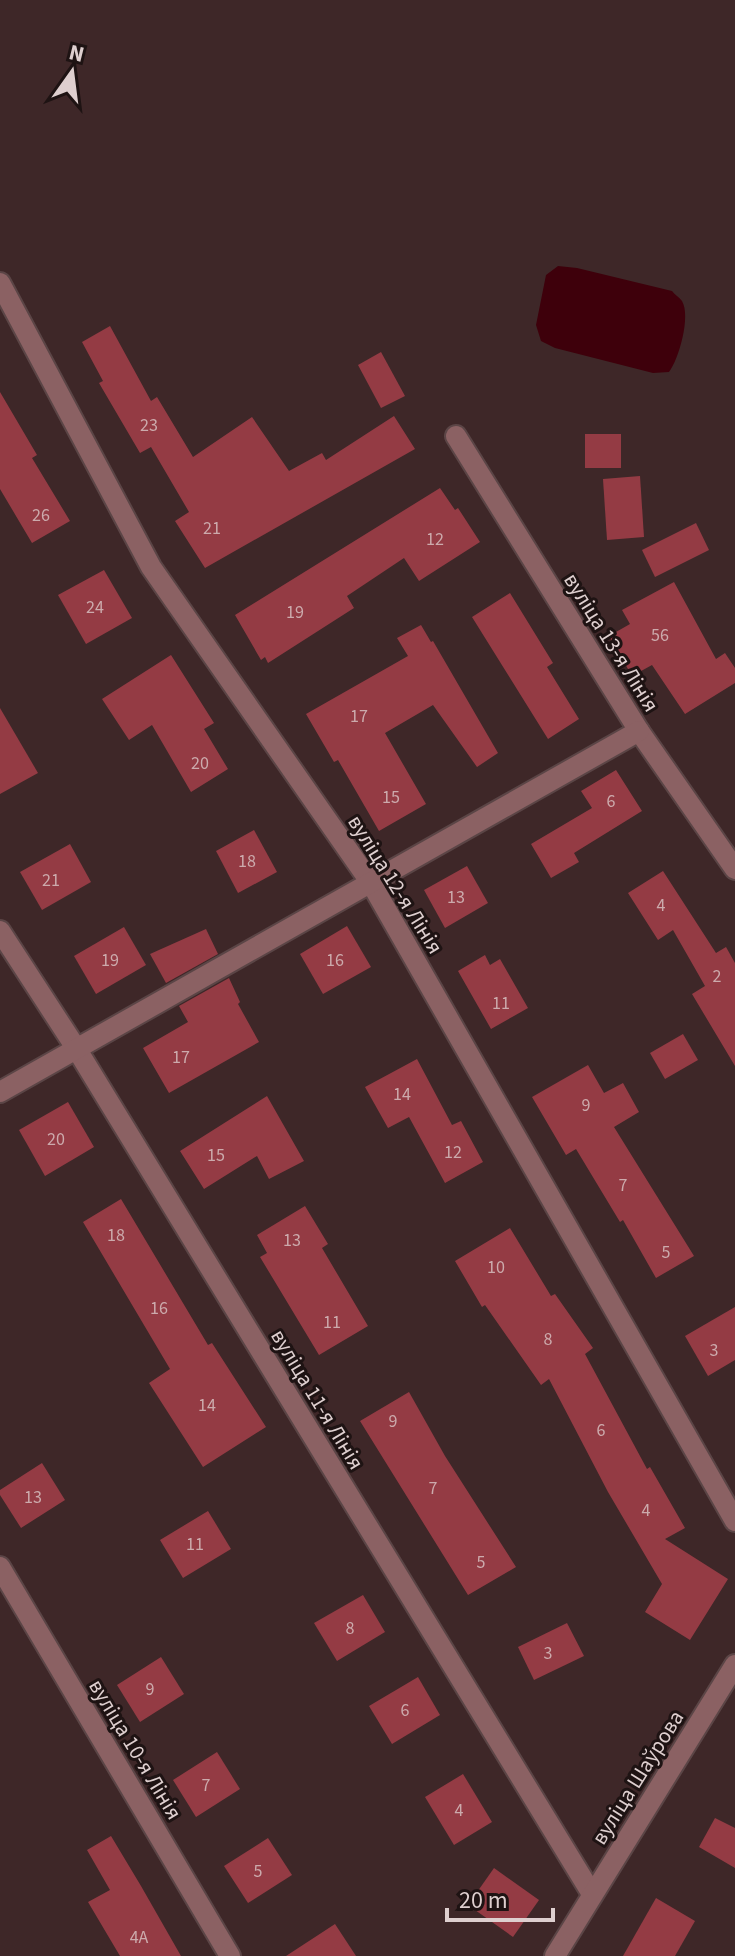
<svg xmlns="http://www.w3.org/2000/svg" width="735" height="1956" font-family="'Source Sans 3',sans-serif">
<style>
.water{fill:#3e000b}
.building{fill:#943b44}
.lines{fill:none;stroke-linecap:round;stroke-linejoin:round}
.minor-casing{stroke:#5b4546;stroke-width:24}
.minor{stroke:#8b6163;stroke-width:20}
.labels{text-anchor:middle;stroke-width:6;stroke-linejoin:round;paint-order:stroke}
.number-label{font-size:18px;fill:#ccaaac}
.street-label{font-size:22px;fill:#decfcf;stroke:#1e1313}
</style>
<rect width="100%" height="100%" fill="#3e2728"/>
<path class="water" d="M558 266 577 268 672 291C675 295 679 297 682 301 691 316 679 359 669 372L653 373 555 348 541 341 536 325 546 275Z"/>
<g class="building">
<polygon points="110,326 151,401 157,397 193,457 252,417 289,471 322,453 326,460 394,416 415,449 205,568 175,521 189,512 151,447 140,453 99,383 103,381 82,342"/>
<polygon points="381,352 405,396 381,408 358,365"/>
<polygon points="0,392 37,455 32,458 70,521 32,543 0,489"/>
<rect x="585" y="434" width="36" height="34"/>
<polygon points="640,476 644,537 607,540 603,479"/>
<polygon points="440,488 455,510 458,508 480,542 419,581 404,558 347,596 354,608 268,663 265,657 261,660 235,615"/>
<polygon points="696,523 709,550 655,577 642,550"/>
<polygon points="104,570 132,618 86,644 58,595"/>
<polygon points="674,582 716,659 725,653 735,668 735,683 685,714 652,665 632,676 609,636 630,624 622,610"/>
<polygon points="510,593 553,663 547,667 579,719 548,739 472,617"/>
<polygon points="421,625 431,642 433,641 498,753 477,767 433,705 385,733 426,804 379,831 338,760 334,762 306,714 408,656 397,638"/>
<polygon points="171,655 214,723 204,729 228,769 191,792 152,725 129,740 102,699"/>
<polygon points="0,708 38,773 0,794"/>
<polygon points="616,770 642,811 574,853 579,862 551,878 531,844 592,808 581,791"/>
<polygon points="254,830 277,872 238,893 216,851"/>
<polygon points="70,844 91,882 42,910 20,872"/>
<polygon points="467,866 488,903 445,928 424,890"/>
<polygon points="663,871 716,953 726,947 735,963 735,1066 692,994 705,986 673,930 658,940 628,893"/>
<polygon points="347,926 371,967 323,994 300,954"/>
<polygon points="124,927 146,965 96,994 74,956"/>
<polygon points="206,929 218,954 166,983 150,954"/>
<polygon points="485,955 490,965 500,959 528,1008 491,1029 458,971"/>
<polygon points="229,978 240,1002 238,1004 259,1042 169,1093 143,1048 188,1022 179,1006"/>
<polygon points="683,1034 698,1060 665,1079 650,1053"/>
<polygon points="417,1059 452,1125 461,1121 483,1162 445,1183 409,1117 388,1128 365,1087"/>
<polygon points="588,1065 604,1093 623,1083 639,1112 614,1127 694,1256 656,1278 623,1220 620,1222 576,1149 566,1155 532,1097"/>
<polygon points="267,1096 304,1161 269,1179 257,1156 204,1189 180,1151"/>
<polygon points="68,1102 94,1147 45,1176 19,1130"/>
<polygon points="121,1199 208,1345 212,1343 266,1427 203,1467 149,1383 170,1369 83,1222"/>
<polygon points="305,1206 328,1244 322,1248 368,1326 319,1355 260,1257 267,1253 257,1235"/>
<polygon points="510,1228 551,1296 555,1294 593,1348 585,1354 647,1469 650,1467 685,1528 665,1539 728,1579 690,1640 645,1612 662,1584 608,1492 549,1379 541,1385 485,1305 482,1307 455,1261"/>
<polygon points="735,1307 735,1360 708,1376 685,1336"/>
<polygon points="409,1392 445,1456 516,1567 468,1595 360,1421"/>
<polygon points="42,1463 65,1500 21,1528 0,1495 0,1490"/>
<polygon points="208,1511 231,1549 183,1578 160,1540"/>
<polygon points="363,1595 385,1632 337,1661 314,1623"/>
<polygon points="567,1623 584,1656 534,1680 518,1647"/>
<polygon points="161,1657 184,1694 140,1722 117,1685"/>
<polygon points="418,1677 440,1715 392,1744 369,1706"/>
<polygon points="217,1752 240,1789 196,1817 173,1780"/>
<polygon points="463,1774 492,1822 454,1845 425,1797"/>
<polygon points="715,1818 735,1828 735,1868 699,1847"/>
<polygon points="111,1836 141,1886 181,1956 120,1956 88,1902 110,1890 87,1850"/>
<polygon points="268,1838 292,1875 248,1903 224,1866"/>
<polygon points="494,1868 539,1900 513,1937 468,1905"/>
<polygon points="656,1898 695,1921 675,1956 623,1956"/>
<polygon points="335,1924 356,1956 286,1956"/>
</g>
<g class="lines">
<g class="minor-casing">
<g id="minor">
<polyline points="0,283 151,567 371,883 735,1521"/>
<polyline points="456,436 639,731 735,869"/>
<polyline points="0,931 76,1048 592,1894"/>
<polyline points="0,1092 639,731"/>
<polyline points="0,1567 230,1956"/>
<polyline points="555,1956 735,1665"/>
</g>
</g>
<use href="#minor" class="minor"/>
</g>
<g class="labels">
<g class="number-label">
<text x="149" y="431">23</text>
<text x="41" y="521">26</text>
<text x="212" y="534">21</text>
<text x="435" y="545">12</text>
<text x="95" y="613">24</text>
<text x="295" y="618">19</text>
<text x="660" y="641">56</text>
<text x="359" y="722">17</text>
<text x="200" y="769">20</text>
<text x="391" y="803">15</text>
<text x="611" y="807">6</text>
<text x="247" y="867">18</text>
<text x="51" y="886">21</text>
<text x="456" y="903">13</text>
<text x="661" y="911">4</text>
<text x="110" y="966">19</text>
<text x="335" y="966">16</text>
<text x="717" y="982">2</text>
<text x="501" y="1009">11</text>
<text x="181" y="1063">17</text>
<text x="402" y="1100">14</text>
<text x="586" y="1111">9</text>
<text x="56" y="1145">20</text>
<text x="453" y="1158">12</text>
<text x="216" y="1161">15</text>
<text x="623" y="1191">7</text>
<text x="116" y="1241">18</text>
<text x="292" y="1246">13</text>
<text x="666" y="1258">5</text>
<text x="496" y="1273">10</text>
<text x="159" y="1314">16</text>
<text x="332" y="1328">11</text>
<text x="548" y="1345">8</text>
<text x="714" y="1356">3</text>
<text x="207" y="1411">14</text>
<text x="393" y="1427">9</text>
<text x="601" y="1436">6</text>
<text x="433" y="1494">7</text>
<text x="33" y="1503">13</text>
<text x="646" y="1516">4</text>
<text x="195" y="1550">11</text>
<text x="481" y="1568">5</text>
<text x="350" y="1634">8</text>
<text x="548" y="1659">3</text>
<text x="150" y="1695">9</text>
<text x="405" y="1716">6</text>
<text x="206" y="1791">7</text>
<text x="459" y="1816">4</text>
<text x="258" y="1877">5</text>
<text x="139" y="1943">4А</text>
</g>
<g class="street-label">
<text transform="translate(612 642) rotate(58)" y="8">вуліца 13-я Лінія</text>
<text transform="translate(396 884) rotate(58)" y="8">вуліца 12-я Лінія</text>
<text transform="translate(318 1399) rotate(59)" y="8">вуліца 11-я Лінія</text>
<text transform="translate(136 1749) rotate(59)" y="8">вуліца 10-я Лінія</text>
<text transform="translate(637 1777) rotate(-58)" y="8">вуліца Шаўрова</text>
</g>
</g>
<g transform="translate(72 72) rotate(14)" stroke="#1e1313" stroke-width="6" paint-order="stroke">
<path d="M0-6L14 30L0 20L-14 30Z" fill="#decfcf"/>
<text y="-12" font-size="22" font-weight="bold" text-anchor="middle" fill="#decfcf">N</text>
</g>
<path d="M447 1908v12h106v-12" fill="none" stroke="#decfcf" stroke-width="4"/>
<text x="459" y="1908" font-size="24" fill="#decfcf" stroke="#1e1313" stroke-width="6" paint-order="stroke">20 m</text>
</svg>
